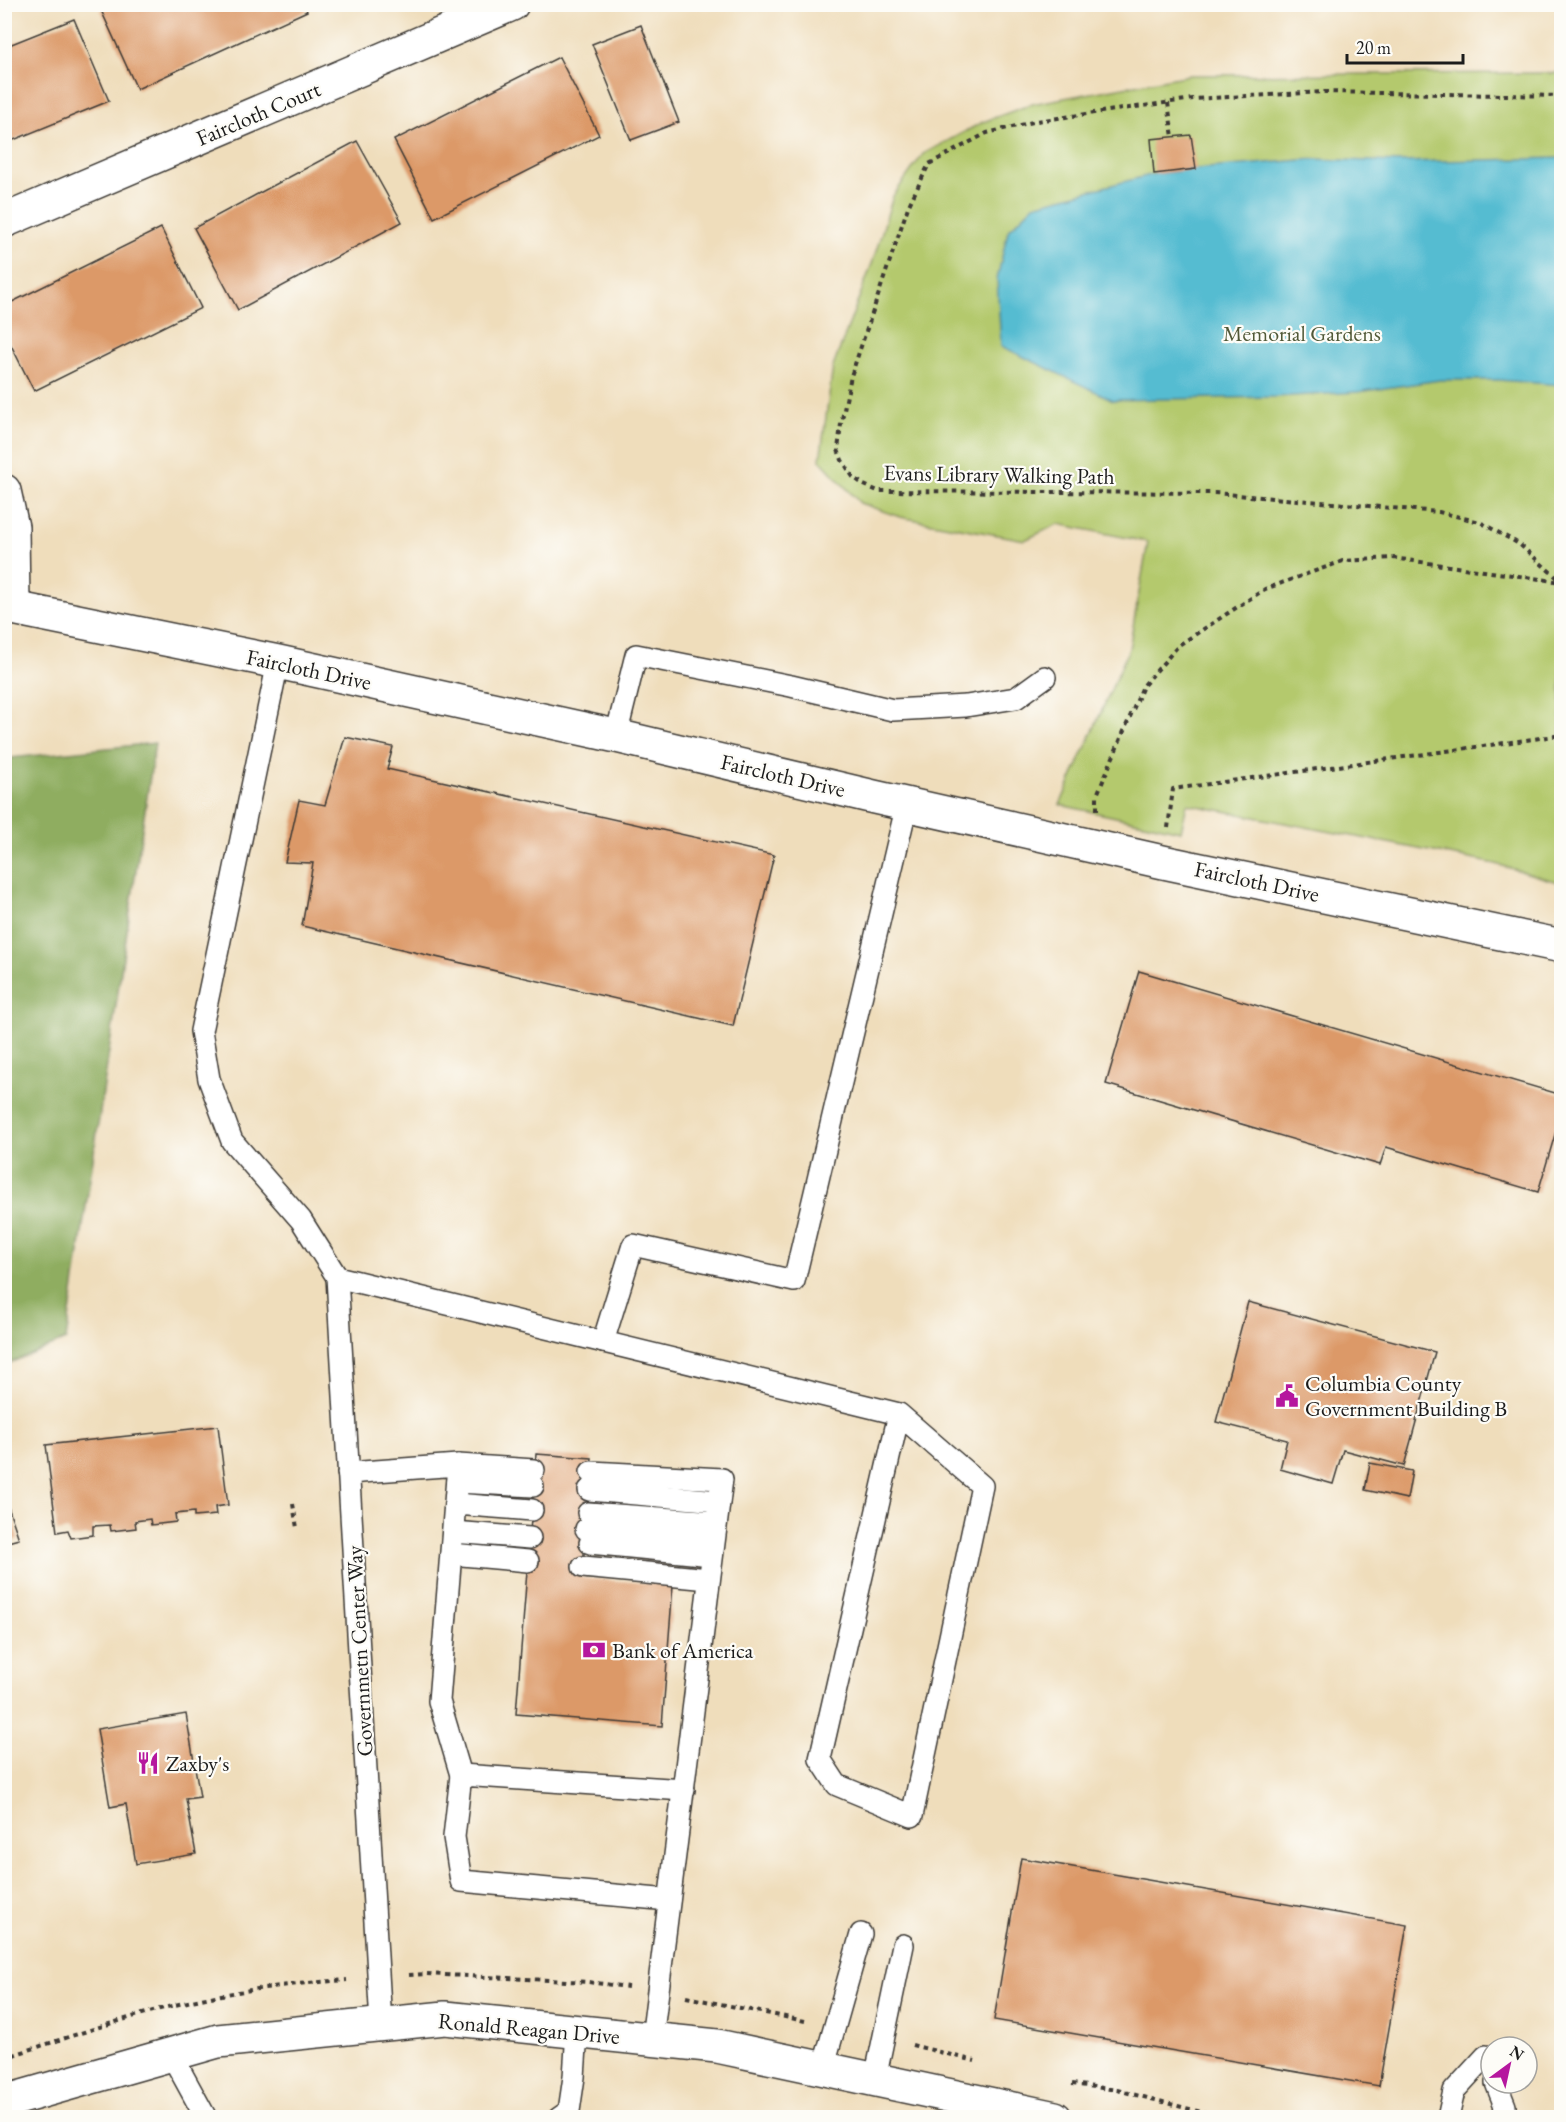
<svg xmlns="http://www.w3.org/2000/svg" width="1566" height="2122" font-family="'EB Garamond',serif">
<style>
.green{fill:#b4c96d;stroke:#687244;stroke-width:1.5}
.forest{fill:#8fad60;stroke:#56643e;stroke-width:1.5}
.water{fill:#54bcd1;stroke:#386c76;stroke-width:1.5}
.building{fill:#dc9968}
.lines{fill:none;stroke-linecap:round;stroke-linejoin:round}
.lane-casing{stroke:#3c3934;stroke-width:24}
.street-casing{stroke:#3c3934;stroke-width:36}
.secondary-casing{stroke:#3c3934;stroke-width:36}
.path{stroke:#3c3934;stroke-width:4;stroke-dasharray:4.5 4.5;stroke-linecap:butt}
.lane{stroke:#fff;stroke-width:21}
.street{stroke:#fff;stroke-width:33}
.secondary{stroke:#fff;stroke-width:33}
.labels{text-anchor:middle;stroke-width:4.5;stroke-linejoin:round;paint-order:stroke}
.street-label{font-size:22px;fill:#1c1c1c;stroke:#fdfcf7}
.park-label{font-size:22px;fill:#515938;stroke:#fdfcf7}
.poi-label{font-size:22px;fill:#1c1c1c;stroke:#fdfcf7;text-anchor:start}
</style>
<rect width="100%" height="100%" fill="#fdfcf7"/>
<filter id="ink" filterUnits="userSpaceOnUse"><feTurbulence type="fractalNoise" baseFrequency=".0167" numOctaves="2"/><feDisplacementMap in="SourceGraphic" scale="12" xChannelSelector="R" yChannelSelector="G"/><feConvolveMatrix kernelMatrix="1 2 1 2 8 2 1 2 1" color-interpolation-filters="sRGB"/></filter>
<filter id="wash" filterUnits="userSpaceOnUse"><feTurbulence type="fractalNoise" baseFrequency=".008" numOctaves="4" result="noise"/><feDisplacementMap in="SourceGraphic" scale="24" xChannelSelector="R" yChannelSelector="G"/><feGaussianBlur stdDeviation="1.35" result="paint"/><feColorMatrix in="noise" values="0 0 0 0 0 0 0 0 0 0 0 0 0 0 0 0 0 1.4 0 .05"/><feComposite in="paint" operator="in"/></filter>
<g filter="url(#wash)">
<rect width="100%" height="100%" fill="#efddbb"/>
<polygon class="green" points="1561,73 1561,883 1496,864 1187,804 1181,831 1060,805 1129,649 1148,542 1058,524 1025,540 900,517 860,503 820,460 833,367 873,261 893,196 923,154 983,122 1032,104 1189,75"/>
<polygon class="forest" points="155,743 66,1340 5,1365 5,765 11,758"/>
<polygon class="water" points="1561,158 1561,385 1498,380 1440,380 1358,392 1275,397 1113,400 1001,346 997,279 1008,231 1034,205 1154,174 1196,169 1313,159 1400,162"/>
<g id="blocks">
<g class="building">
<polygon points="113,4 304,4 307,11 137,89 101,10"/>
<polygon points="74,19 109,101 4,144 4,47"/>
<polygon points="641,25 679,122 631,140 592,44"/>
<polygon points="559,57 599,135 434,218 394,140"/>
<polygon points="1191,135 1196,169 1154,174 1151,139"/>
<polygon points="357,141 402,222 238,310 194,228"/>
<polygon points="161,228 201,308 34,391 4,331 4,306"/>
<polygon points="345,737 393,747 387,769 774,855 733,1026 302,926 313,863 285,862 299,800 325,805"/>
<polygon points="1139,971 1562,1095 1562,1111 1538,1192 1386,1147 1380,1165 1106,1084"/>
<polygon points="1248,1302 1435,1352 1404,1466 1343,1450 1333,1484 1280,1469 1287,1440 1216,1422"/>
<polygon points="218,1426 228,1505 215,1507 216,1515 194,1517 194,1512 175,1514 176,1522 151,1525 150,1519 135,1521 136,1528 111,1531 110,1525 93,1526 93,1535 71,1538 68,1530 57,1532 46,1445"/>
<polygon points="536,1454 592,1458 582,1578 673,1585 662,1726 516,1714"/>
<polygon points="1370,1463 1412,1471 1407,1499 1365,1490"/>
<polygon points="4,1495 19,1539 4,1543"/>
<polygon points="186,1714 200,1797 186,1799 196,1854 136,1864 126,1804 110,1807 97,1729"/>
<polygon points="1021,1858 1407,1925 1379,2086 994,2020"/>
</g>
</g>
</g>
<g filter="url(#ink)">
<use href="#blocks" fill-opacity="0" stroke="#3c3934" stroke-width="1.5"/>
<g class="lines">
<g class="lane-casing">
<g id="lane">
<polyline points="278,662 201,1031 209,1079 232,1141 301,1220 337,1277 899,1414 982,1486 912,1816 837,1785 820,1759 899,1414"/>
<polyline points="616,736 636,655 791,686 893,710 966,706 1016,698 1045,677"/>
<polyline points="337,1277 381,2024"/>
<polyline points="603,1342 633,1245 794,1281 907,804"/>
<polyline points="458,1465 534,1470"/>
<polyline points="591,1472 722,1479 652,2039"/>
<polyline points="348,1473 458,1465 439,1701 461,1775"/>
<polyline points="457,1482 533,1486"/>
<polyline points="589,1490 719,1501"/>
<polyline points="455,1504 532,1510"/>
<polyline points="588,1513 716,1522"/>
<polyline points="586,1529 714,1538"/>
<polyline points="453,1532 530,1538"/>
<polyline points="590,1543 712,1555"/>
<polyline points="451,1554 528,1561"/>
<polyline points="583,1567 709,1579"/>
<polyline points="669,1900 461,1881 454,1837 461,1775 684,1790"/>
<polyline points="171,2054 206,2118"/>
<polyline points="823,2068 861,1934"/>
<polyline points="875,2079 903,1945"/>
<polyline points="1496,2083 1505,2106 1503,2118"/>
<polyline points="559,2118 569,2111 574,2077 577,2031"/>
<polyline points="1448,2118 1454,2091 1486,2056"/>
</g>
</g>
<g class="street-casing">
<g id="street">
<polyline points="4,221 512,4"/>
<polyline points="4,491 12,527 13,608"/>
<polyline points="4,608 13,608 278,662 616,736 874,797 1163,862 1562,946"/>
</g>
</g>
<g class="secondary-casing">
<polyline id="secondary" points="4,2102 218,2041 445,2018 717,2046 1055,2118"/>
</g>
<g class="path">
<polyline points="1562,96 1324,92 1193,99 1037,121 987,133 929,164 908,207 851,376 841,424 838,450 842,460 853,477 864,485 878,491 1214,493 1439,512 1480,522 1519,544 1562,582"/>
<polyline points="1168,103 1173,137"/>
<polyline points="1097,810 1097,795 1143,686 1179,645 1265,589 1343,561 1393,558 1561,582"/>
<polyline points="1168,828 1173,789 1562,735"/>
<polyline points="293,1504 297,1528"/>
<polyline points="409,1975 426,1974 588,1982 628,1987"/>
<polyline points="686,1997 805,2021"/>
<polyline points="912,2045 975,2061"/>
<path d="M4 2058C54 2042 103 2025 153 2011 215 1993 283 1984 347 1980"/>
<polyline points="1072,2084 1117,2090 1224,2118"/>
</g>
<use href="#lane" class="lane"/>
<use href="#street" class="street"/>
<use href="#secondary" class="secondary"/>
</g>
</g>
<defs>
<g id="civic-bare" transform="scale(1.8)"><path d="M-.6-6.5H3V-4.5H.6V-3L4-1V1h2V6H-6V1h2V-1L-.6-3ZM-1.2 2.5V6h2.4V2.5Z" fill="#b5179e" stroke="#fdfcf7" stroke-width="2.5" paint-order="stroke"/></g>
<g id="bank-bare" transform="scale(1.8)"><path d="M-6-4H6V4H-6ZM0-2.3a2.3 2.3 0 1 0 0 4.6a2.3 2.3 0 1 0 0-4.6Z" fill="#b5179e" stroke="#fdfcf7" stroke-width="2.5" paint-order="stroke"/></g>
<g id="restaurant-bare" transform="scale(1.8)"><path d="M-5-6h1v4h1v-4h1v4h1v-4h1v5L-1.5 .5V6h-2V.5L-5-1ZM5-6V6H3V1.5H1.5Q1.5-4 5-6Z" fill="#b5179e" stroke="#fdfcf7" stroke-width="2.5" paint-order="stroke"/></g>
</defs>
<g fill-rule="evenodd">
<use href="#civic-bare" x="1287" y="1396"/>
<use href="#bank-bare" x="594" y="1650"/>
<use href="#restaurant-bare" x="148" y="1763"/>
</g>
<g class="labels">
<g class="street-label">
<text transform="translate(258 113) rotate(-23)" y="8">Faircloth Court</text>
<text transform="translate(999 474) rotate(1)" y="8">Evans Library Walking Path</text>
<text transform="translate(309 669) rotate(12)" y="8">Faircloth Drive</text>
<text transform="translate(783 775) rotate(13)" y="8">Faircloth Drive</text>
<text transform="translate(1257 881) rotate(12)" y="8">Faircloth Drive</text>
<text transform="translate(359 1651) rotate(-93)" y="8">Governmetn Center Way</text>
<text transform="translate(529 2028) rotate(5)" y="8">Ronald Reagan Drive</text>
</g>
<g class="park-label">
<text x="1302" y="341">Memorial Gardens</text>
</g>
<g class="poi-label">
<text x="1305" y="1391">Columbia County<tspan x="1305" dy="25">Government Building B</tspan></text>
<text x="612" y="1658">Bank of America</text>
<text x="166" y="1771">Zaxby's</text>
</g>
</g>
<rect width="1566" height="2122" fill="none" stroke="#fdfcf7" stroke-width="24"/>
<g transform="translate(1509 2065) rotate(33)"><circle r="28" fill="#fdfcf7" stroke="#a3a29f" stroke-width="1.5"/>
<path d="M0-4.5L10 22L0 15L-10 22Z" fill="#b5179e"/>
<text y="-9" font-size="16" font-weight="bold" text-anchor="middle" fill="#1c1c1c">N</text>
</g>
<path d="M1347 54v9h116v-9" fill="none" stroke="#1c1c1c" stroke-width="3"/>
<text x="1356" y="54" font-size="18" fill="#1c1c1c" stroke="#fdfcf7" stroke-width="4.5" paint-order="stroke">20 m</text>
</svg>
